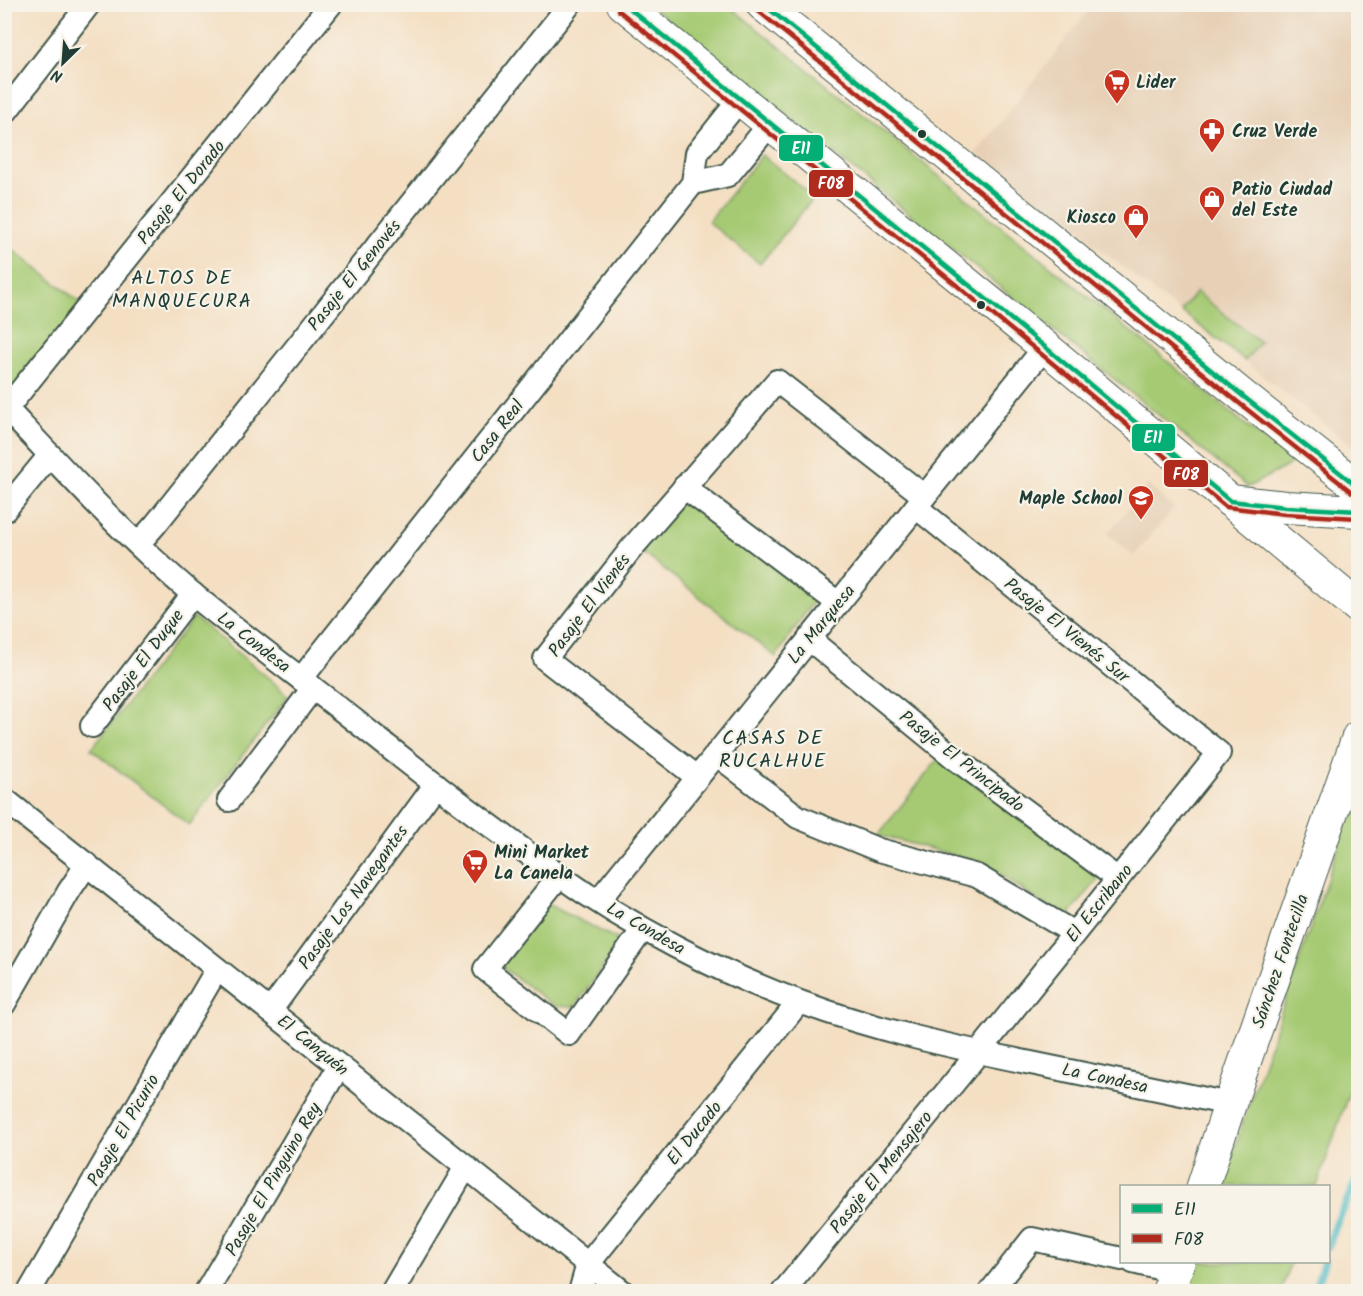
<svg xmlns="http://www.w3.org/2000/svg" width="1363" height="1296" font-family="Kalam,sans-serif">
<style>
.built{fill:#e7d0b6}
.green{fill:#a6ca73;stroke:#628454;stroke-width:1.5}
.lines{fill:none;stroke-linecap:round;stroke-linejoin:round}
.stream{stroke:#4bb9c4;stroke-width:8}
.street-casing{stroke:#3f5549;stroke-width:26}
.secondary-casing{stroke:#3f5549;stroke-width:34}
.street{stroke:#fff;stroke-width:22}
.secondary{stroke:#fff;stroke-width:32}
.bus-1-casing{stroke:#f7f3e8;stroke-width:9}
.bus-2-casing{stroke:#f7f3e8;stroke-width:9}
.bus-1{stroke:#05ae74;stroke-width:4.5}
.bus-2{stroke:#af2b1e;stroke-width:4.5}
.bus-dot{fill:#1f3d34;stroke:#f7f3e8;stroke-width:2}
.labels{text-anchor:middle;stroke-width:4.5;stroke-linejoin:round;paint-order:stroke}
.poi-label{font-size:18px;font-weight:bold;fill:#1f3d34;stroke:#f7f3e8;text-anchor:start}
.street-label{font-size:18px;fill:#1f3d34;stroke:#f7f3e8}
.neighbourhood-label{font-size:20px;letter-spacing:1.5px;fill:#1f3d34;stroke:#f7f3e8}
.line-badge{stroke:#f7f3e8;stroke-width:2}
.badge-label{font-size:16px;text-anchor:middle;font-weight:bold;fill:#fff}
</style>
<rect width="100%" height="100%" fill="#f7f3e8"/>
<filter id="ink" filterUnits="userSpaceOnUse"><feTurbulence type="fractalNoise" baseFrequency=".0167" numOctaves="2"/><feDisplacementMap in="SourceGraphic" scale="12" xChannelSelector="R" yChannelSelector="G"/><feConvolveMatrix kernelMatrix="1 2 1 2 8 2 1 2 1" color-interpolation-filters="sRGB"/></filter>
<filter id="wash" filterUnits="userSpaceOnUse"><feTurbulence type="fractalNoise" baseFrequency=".008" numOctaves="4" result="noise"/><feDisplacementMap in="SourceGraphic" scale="24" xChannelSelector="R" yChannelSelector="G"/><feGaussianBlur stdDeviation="1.35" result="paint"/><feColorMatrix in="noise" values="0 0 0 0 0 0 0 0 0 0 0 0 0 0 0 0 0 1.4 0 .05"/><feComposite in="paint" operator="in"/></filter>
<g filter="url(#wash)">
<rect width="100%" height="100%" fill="#f4dfc3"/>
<g class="built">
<polygon points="1093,5 1358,5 1358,450 976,153"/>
<polygon points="1148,485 1174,508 1134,556 1107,534"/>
</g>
<g class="green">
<polygon points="650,5 728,5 1293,463 1248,487"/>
<polygon points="762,155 814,197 760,264 708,222"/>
<polygon points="4,243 81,303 14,394 5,383"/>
<polygon points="1196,292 1260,342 1245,361 1181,311"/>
<polygon points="685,495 818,594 776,657 641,551"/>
<polygon points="194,617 271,680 288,696 189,825 91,749"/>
<polygon points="939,758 1100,877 1066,919 983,863 878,835"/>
<polygon points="1358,790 1358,1066 1317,1186 1221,1186"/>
<polygon points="545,903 621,941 574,1007 554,1006 503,968 503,957"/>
<polygon points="1195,1262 1291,1262 1281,1291 1185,1292"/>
</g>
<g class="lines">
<g class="stream">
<polyline points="1328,1247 1335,1227 1358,1177"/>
<polyline points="1314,1292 1324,1262"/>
</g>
</g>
</g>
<g filter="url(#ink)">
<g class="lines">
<g class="street-casing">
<g id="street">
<polyline points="4,114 89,4"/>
<polyline points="693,183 728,175 770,124"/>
<path d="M4 406C65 471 126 538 194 595 252 643 313 687 372 734 432 782 493 829 557 874 630 926 716 971 800 1002 875 1030 953 1047 1031 1063 1098 1077 1164 1091 1230 1104"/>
<polyline points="7,408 331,4"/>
<polyline points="684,487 838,603"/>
<polyline points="4,511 50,455"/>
<polyline points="138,544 155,525 570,4"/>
<polyline points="809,639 957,760 1118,879"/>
<polyline points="301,679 693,183 697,153 740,99"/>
<polyline points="92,726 193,594"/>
<polyline points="716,754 798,817 879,850 977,876 1074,933"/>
<polyline points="697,777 545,659 631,549 777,381 924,496"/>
<polyline points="4,799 623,1292"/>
<polyline points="229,800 313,688"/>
<polyline points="559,876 485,969 569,1034 643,929"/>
<polyline points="598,901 1045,347"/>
<polyline points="4,1004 69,891 87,864"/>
<polyline points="270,1011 436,784"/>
<polyline points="1133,1262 1175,1272"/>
<polyline points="29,1292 217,969"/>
<polyline points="206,1292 339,1066"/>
<polyline points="392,1292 466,1167"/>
<polyline points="580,1292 588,1264 799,1002"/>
<polyline points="783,1292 979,1052 1219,753 916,507"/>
<polyline points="990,1292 1032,1239 1122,1259"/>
</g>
</g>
<g class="secondary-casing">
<g id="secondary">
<polyline points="623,4 1045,347 1358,607"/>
<polyline points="762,4 1244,397 1358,487"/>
<polyline points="1230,501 1286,507 1358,511"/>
<polyline points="1203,1186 1230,1104 1358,737"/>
<polyline points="1168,1292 1179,1262"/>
</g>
</g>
<use href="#street" class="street"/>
<use href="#secondary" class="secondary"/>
<g class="bus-1-casing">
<g id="bus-1">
<polyline points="624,4 1045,347 1230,501 1286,507 1358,511"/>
<polyline points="763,4 1244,397 1358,487"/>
</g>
</g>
<g class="bus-2-casing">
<g id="bus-2">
<polyline points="618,10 1040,353 1226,507 1285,514 1358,518"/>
<polyline points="757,10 1239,403 1353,493"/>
</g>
</g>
<use href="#bus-1" class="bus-1"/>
<use href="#bus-2" class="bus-2"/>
</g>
</g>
<defs>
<g id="supermarket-pin" transform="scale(1.35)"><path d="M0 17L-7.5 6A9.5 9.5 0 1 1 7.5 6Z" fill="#c8321e" stroke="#f7f3e8"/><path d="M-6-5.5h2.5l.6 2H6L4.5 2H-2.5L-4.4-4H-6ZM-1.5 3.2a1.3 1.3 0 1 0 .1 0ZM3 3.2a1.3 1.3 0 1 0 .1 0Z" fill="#fff"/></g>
<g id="pharmacy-pin" transform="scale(1.35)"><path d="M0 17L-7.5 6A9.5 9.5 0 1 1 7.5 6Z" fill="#c8321e" stroke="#f7f3e8"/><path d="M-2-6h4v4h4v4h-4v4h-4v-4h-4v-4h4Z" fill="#fff"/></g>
<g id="shop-pin" transform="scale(1.35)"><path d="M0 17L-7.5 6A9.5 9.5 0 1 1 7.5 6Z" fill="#c8321e" stroke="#f7f3e8"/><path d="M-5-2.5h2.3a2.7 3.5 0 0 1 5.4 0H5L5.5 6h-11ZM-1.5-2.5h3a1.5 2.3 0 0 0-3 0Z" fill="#fff"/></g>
<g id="school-pin" transform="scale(1.35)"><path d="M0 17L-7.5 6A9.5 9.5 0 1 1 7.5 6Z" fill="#c8321e" stroke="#f7f3e8"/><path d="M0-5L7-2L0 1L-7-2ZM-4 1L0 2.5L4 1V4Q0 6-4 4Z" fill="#fff"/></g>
</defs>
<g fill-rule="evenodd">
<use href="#supermarket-pin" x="1117" y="82"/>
<use href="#pharmacy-pin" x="1212" y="131"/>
<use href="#shop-pin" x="1212" y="199"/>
<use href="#shop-pin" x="1136" y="217"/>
<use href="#school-pin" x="1141" y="498"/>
<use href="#supermarket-pin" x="475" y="862"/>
</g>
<g class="bus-dot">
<circle cx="922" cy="134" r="5"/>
<circle cx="981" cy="305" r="5"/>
</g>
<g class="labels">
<g class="poi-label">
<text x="1136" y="88">Lider</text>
<text x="1232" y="137">Cruz Verde</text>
<text x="1232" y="195">Patio Ciudad<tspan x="1232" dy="21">del Este</tspan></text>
<text x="1116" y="223" text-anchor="end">Kiosco</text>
<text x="1122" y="504" text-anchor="end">Maple School</text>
<text x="494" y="858">Mini Market<tspan x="494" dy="21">La Canela</tspan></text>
</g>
<g class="street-label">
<text transform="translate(181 192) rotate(-51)" y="6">Pasaje El Dorado</text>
<text transform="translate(354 275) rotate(-51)" y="6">Pasaje El Genovés</text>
<text transform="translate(497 431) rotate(-52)" y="6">Casa Real</text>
<text transform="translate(589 605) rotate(-53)" y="6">Pasaje El Vienés</text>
<text transform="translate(821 624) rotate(-51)" y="6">La Marquesa</text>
<text transform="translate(1067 630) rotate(39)" y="6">Pasaje El Vienés Sur</text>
<text transform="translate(254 642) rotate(38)" y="6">La Condesa</text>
<text transform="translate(143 660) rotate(-53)" y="6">Pasaje El Duque</text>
<text transform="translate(962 761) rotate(38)" y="6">Pasaje El Principado</text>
<text transform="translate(353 897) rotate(-54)" y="6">Pasaje Los Navegantes</text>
<text transform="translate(1099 903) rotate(-51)" y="6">El Escribano</text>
<text transform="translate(646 928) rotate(30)" y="6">La Condesa</text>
<text transform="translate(1280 961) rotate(-71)" y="6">Sánchez Fontecilla</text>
<text transform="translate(313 1045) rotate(39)" y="6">El Canquén</text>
<text transform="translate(1105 1078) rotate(12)" y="6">La Condesa</text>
<text transform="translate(123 1130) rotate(-60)" y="6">Pasaje El Picurio</text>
<text transform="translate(694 1133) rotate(-51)" y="6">El Ducado</text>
<text transform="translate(881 1172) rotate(-51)" y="6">Pasaje El Mensajero</text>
<text transform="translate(273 1179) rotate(-60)" y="6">Pasaje El Pinguino Rey</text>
</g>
<g class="neighbourhood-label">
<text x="182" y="284">ALTOS DE<tspan x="182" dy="23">MANQUECURA</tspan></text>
<text x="773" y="744">CASAS DE<tspan x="773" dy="23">RUCALHUE</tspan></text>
</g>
</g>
<g class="line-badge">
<rect x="778" y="134" width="46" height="28" rx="6" fill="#05ae74"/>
<rect x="808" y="169" width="46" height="29" rx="6" fill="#af2b1e"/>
<rect x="1131" y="423" width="45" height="29" rx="6" fill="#05ae74"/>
<rect x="1163" y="459" width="46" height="29" rx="6" fill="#af2b1e"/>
</g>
<g class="badge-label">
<text x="801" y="154">E11</text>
<text x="831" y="189">F08</text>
<text x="1153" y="443">E11</text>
<text x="1186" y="480">F08</text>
</g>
<rect width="1363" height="1296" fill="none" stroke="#f7f3e8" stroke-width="24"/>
<rect x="1120" y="1185" width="210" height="78" fill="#f7f3e8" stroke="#a1aaa0" stroke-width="1.5"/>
<rect x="1132" y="1204" width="30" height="9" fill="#05ae74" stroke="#a1aaa0" stroke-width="1.5"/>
<text x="1174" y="1215" font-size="18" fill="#1f3d34">E11</text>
<rect x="1132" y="1234" width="30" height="9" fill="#af2b1e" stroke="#a1aaa0" stroke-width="1.5"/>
<text x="1174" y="1245" font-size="18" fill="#1f3d34">F08</text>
<g transform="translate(63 63) rotate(205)" stroke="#f7f3e8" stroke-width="4.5" paint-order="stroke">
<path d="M0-4.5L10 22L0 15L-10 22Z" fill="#1f3d34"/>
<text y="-9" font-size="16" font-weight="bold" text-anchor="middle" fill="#1f3d34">N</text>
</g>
</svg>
